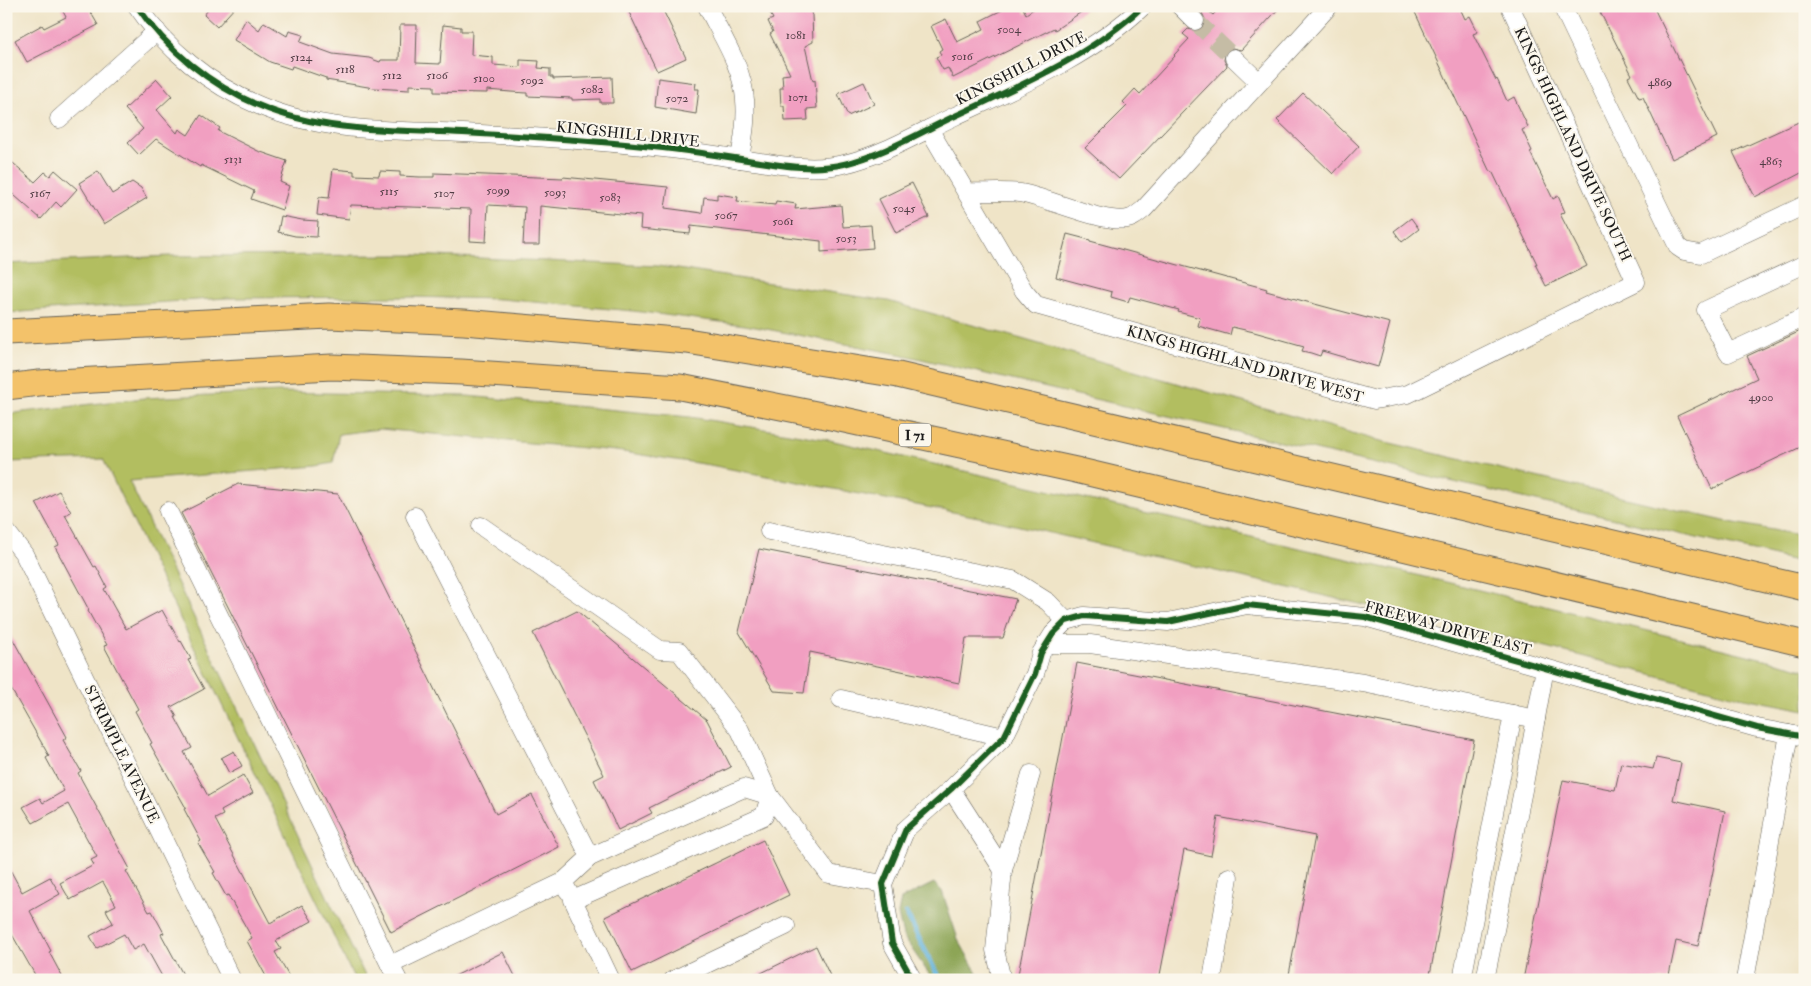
<svg xmlns="http://www.w3.org/2000/svg" width="1811" height="986" font-family="'IM FELL Double Pica',serif">
<style>
.green{fill:#b2be60;stroke:#676d3e}
.forest{fill:#8da556;stroke:#546039}
.lines{fill:none;stroke-linecap:round;stroke-linejoin:round}
.stream{stroke:#60b2dc;stroke-width:5}
.building{fill:#f19fc1}
.minor-tunnel{stroke:#c5bca5;stroke-width:18;stroke-dasharray:18 9;stroke-linecap:butt}
.minor-casing{stroke:#666258;stroke-width:19}
.highway-casing{stroke:#666258;stroke-width:27}
.minor{stroke:#fff;stroke-width:18}
.highway{stroke:#f3c26a;stroke-width:25}
.cycleway-casing{stroke:#fbf7ec;stroke-width:9}
.cycleway{stroke:#1b5e20;stroke-width:6}
.labels{text-anchor:middle;stroke-width:4;stroke-linejoin:round;paint-order:stroke}
.number-label{font-size:12px;fill:#513d45}
.shield{fill:#fbf7ec;stroke:#5f5e5a;stroke-width:1}
.shield-label{font-size:14px;font-weight:bold;fill:#1c1c1c}
.street-label{font-size:15px;fill:#1c1c1c;stroke:#fbf7ec}
</style>
<rect width="100%" height="100%" fill="#fbf7ec"/>
<filter id="ink" filterUnits="userSpaceOnUse"><feTurbulence type="fractalNoise" baseFrequency=".02" numOctaves="2"/><feDisplacementMap in="SourceGraphic" scale="10" xChannelSelector="R" yChannelSelector="G"/><feConvolveMatrix kernelMatrix="1 2 1 2 8 2 1 2 1" color-interpolation-filters="sRGB"/></filter>
<filter id="wash" filterUnits="userSpaceOnUse"><feTurbulence type="fractalNoise" baseFrequency=".0096" numOctaves="4" result="noise"/><feDisplacementMap in="SourceGraphic" scale="20" xChannelSelector="R" yChannelSelector="G"/><feGaussianBlur stdDeviation="1.12" result="paint"/><feColorMatrix in="noise" values="0 0 0 0 0 0 0 0 0 0 0 0 0 0 0 0 0 1.4 0 .05"/><feComposite in="paint" operator="in"/></filter>
<g filter="url(#wash)">
<rect width="100%" height="100%" fill="#efe4c7"/>
<g class="green">
<polygon points="413,255 658,266 888,301 1373,439 1724,521 1805,536 1805,563 904,355 745,325 633,311 501,299 407,297 226,298 6,313 6,264 170,256"/>
<polygon points="279,392 467,396 690,417 825,439 1421,576 1793,666 1805,670 1805,710 1739,697 1539,645 989,519 710,465 616,451 380,429 339,434 333,463 317,466 129,481 367,980 355,980 103,459 6,462 6,414 144,398"/>
</g>
<polygon class="forest" points="934,883 942,891 958,939 981,980 933,980 903,936 898,914 901,899"/>
<g class="lines">
<polyline class="stream" points="906,913 940,980"/>
</g>
<g id="blocks">
<g class="building">
<polygon points="60,6 87,6 98,25 27,62 15,40 42,25 44,28 66,17"/>
<polygon points="211,6 236,6 217,27 204,15"/>
<polygon points="626,6 661,6 686,58 657,71"/>
<polygon points="766,6 808,6 812,15 813,42 805,46 813,81 815,80 817,108 807,109 808,120 785,121 784,106 781,106 780,88 783,88 782,75 790,74 770,34 773,32 768,21 773,19"/>
<polygon points="1010,6 1022,6 1026,14 1038,6 1090,6 1055,30 1054,28 953,78 948,68 943,70 936,57 941,55 939,51 942,49 931,26 946,19 957,42 984,29 980,21"/>
<polygon points="1221,6 1281,6 1241,50 1232,48 1226,51 1224,60 1227,66 1119,179 1085,148 1127,106 1123,102 1135,89 1140,94 1175,56 1174,55 1189,39 1183,34 1188,29 1197,31 1203,28 1205,19 1202,13 1206,9 1213,15"/>
<polygon points="1412,6 1459,6 1465,19 1470,16 1478,32 1473,34 1496,80 1497,79 1507,101 1514,97 1528,127 1522,130 1532,151 1530,152 1553,199 1558,196 1565,212 1560,214 1587,266 1546,286 1535,264 1537,264 1492,171 1490,172"/>
<polygon points="1612,6 1653,6 1717,137 1672,159 1643,97 1639,98 1628,77 1632,75 1600,12"/>
<polygon points="246,19 259,30 264,22 287,36 289,31 303,35 300,42 333,54 369,58 380,62 381,60 399,60 400,25 417,25 416,63 440,64 443,25 461,27 461,31 472,31 471,55 493,57 493,65 520,67 520,60 539,61 538,68 550,69 550,77 553,77 553,79 612,77 613,103 600,103 600,99 572,100 572,98 527,96 527,93 511,92 487,90 487,93 434,92 434,86 409,85 409,90 374,88 326,80 326,78 292,66 291,69 270,62 234,40"/>
<polygon points="658,78 696,83 695,89 699,89 696,114 655,107"/>
<polygon points="157,79 172,96 157,110 177,133 179,129 188,135 201,115 220,128 218,131 258,151 287,161 280,182 289,186 282,210 251,199 254,191 201,165 200,167 156,139 139,155 128,143 143,129 125,109"/>
<polygon points="864,82 874,104 848,116 838,94"/>
<polygon points="1303,93 1359,146 1333,174 1277,120"/>
<polygon points="1805,119 1805,171 1755,197 1733,152"/>
<polygon points="6,157 35,182 45,172 50,176 55,170 77,189 61,207 56,202 41,219 6,188"/>
<polygon points="333,169 354,171 354,175 379,176 380,171 400,172 400,176 420,177 434,177 434,173 563,178 563,177 668,187 665,208 702,213 704,197 717,199 717,194 738,197 737,201 775,205 776,201 796,204 795,209 841,205 843,227 871,225 873,248 821,252 821,241 691,226 690,234 640,229 641,216 540,206 539,245 523,245 525,207 488,205 486,242 470,241 471,209 351,205 349,219 317,215 319,197 329,198"/>
<polygon points="98,171 112,194 132,182 141,188 147,198 104,224 79,183"/>
<polygon points="912,183 929,217 896,233 879,199"/>
<polygon points="281,216 302,220 318,221 317,237 295,236 278,232"/>
<polygon points="1411,218 1419,229 1402,242 1394,231"/>
<polygon points="1067,234 1090,240 1090,241 1267,289 1266,291 1367,318 1367,317 1390,323 1378,367 1322,351 1320,356 1311,353 1302,351 1304,346 1254,332 1232,327 1230,335 1198,326 1200,318 1178,312 1179,310 1130,297 1128,302 1111,297 1112,292 1056,277"/>
<polygon points="1805,329 1805,445 1712,489 1677,416 1757,378 1747,356"/>
<polygon points="238,484 338,494 496,814 532,795 559,847 391,932 181,513"/>
<polygon points="59,491 71,512 65,515 94,567 96,566 107,587 104,589 126,629 162,610 180,642 181,641 191,659 188,660 204,689 171,707 177,717 175,717 192,748 184,752 208,796 243,775 253,793 221,811 223,815 215,819 270,923 302,905 312,921 276,941 281,949 275,952 291,980 268,980 247,941 252,938 228,895 226,896 213,873 215,872 198,843 201,841 184,809 186,808 150,744 152,743 135,711 138,709 104,646 107,645 88,611 89,610 55,547 59,545 36,503"/>
<polygon points="759,549 1016,599 1003,638 966,638 959,683 810,652 804,693 774,691 739,632"/>
<polygon points="577,611 707,720 731,767 649,808 652,813 618,830 594,780 604,775 533,633"/>
<polygon points="6,627 67,737 63,740 81,771 78,773 130,869 126,871 149,912 152,911 164,933 161,934 186,980 164,980 144,944 133,950 124,934 97,948 90,936 113,923 106,910 116,905 103,882 70,900 60,883 94,865 91,860 97,857 68,804 33,823 23,807 40,798 43,803 64,791 46,758 49,756 6,680"/>
<polygon points="1077,663 1474,740 1429,980 1288,980 1315,836 1218,817 1211,856 1184,850 1159,980 1017,980"/>
<polygon points="234,751 242,766 229,773 221,758"/>
<polygon points="1656,758 1681,763 1673,800 1725,811 1698,946 1676,941 1668,980 1523,980 1563,780 1615,790 1621,763 1653,769"/>
<polygon points="763,840 789,895 632,972 605,917"/>
<polygon points="6,862 22,892 50,877 60,894 30,911 51,951 49,952 64,980 38,980 6,924"/>
<polygon points="816,946 832,980 747,980"/>
<polygon points="503,952 517,980 447,980"/>
</g>
</g>
</g>
<g filter="url(#ink)">
<use href="#blocks" fill-opacity="0" stroke="#666258" stroke-width="1"/>
<g class="lines">
<polyline class="minor-tunnel" points="1195,21 1234,58"/>
<g class="minor-casing">
<g id="minor">
<path d="M137 6C166 49 210 85 258 105 323 133 395 130 463 133 523 136 584 140 644 146 676 149 709 154 741 159 775 164 810 172 844 164 883 155 919 133 955 116 1021 85 1089 57 1143 6"/>
<path d="M707 6C721 35 743 67 745 100 747 120 743 139 740 159"/>
<polyline points="1180,6 1195,21"/>
<polyline points="1562,6 1678,247 1684,251 1701,254 1805,205"/>
<polyline points="1234,58 1259,82"/>
<polyline points="59,119 157,31"/>
<polyline points="929,129 1024,291 1036,305 1375,400 1408,394 1636,282 1510,6"/>
<path d="M966 192C984 193 1003 191 1020 193 1047 197 1109 227 1131 218 1136 216 1140 212 1144 209L1329 6"/>
<polyline points="1805,264 1706,310 1728,353 1805,317"/>
<polyline points="168,511 390,965"/>
<polyline points="415,516 590,857"/>
<polyline points="481,526 660,650 679,651 740,730 770,796 829,874 883,884"/>
<polyline points="6,531 24,554 232,980"/>
<polyline points="769,531 1013,580 1048,602 1066,621"/>
<polyline points="1046,644 1090,644 1363,683 1536,719"/>
<polyline points="841,699 1004,737"/>
<polyline points="951,789 1003,870 1031,774"/>
<polyline points="563,882 590,857 744,788 770,796"/>
<polyline points="398,980 390,965 563,882 568,891"/>
<polyline points="611,980 573,900 764,816 770,796"/>
<polyline points="673,980 786,926"/>
<polyline points="913,980 892,943 883,884 906,829 951,789 1004,737 1035,674 1041,653 1053,634 1066,621 1084,616 1168,622 1247,605 1365,617 1757,728 1805,737"/>
<polyline points="1002,980 995,950 1003,870"/>
<polyline points="1212,980 1229,877"/>
<polyline points="1462,980 1513,714"/>
<polyline points="1485,980 1523,790 1545,668"/>
<polyline points="1745,980 1789,734"/>
</g>
</g>
<g class="highway-casing">
<g id="highway">
<polyline points="6,332 329,316 464,322 687,341 898,375 1805,588"/>
<polyline points="6,387 39,383 332,367 461,372 680,387 826,416 1076,470 1805,644"/>
</g>
</g>
<use href="#minor" class="minor"/>
<use href="#highway" class="highway"/>
<g class="cycleway-casing">
<g id="cycleway">
<path d="M137 6C166 49 210 85 258 105 323 133 395 130 463 133 523 136 584 140 644 146 676 149 709 154 741 159 775 164 810 172 844 164 883 155 919 133 955 116 1021 85 1089 57 1143 6"/>
<polyline points="913,980 892,943 883,884 906,829 951,789 1004,737 1035,674 1041,653 1053,634 1066,621 1084,616 1168,622 1247,605 1365,617 1757,728 1805,737"/>
</g>
</g>
<use href="#cycleway" class="cycleway"/>
</g>
</g>
<g class="labels">
<g class="number-label">
<text x="1009" y="33">5004</text>
<text x="796" y="39">1081</text>
<text x="962" y="60">5016</text>
<text x="301" y="61">5124</text>
<text x="345" y="73">5118</text>
<text x="392" y="79">5112</text>
<text x="437" y="79">5106</text>
<text x="484" y="82">5100</text>
<text x="532" y="84">5092</text>
<text x="1660" y="86">4869</text>
<text x="592" y="93">5082</text>
<text x="798" y="101">1071</text>
<text x="677" y="102">5072</text>
<text x="233" y="163">5131</text>
<text x="1771" y="165">4863</text>
<text x="498" y="194">5099</text>
<text x="389" y="195">5115</text>
<text x="555" y="196">5093</text>
<text x="40" y="197">5167</text>
<text x="444" y="197">5107</text>
<text x="610" y="201">5083</text>
<text x="904" y="212">5045</text>
<text x="726" y="219">5067</text>
<text x="783" y="225">5061</text>
<text x="846" y="242">5053</text>
<text x="1761" y="401">4900</text>
</g>
<rect class="shield" x="899" y="423.5" width="32" height="23" rx="4"/>
<g class="shield-label">
<text x="915" y="440">I 71</text>
</g>
<g class="street-label">
<text transform="translate(1021 68) rotate(-27)" y="5">KINGSHILL DRIVE</text>
<text transform="translate(628 134) rotate(6)" y="5">KINGSHILL DRIVE</text>
<text transform="translate(1573 144) rotate(65)" y="5">KINGS HIGHLAND DRIVE SOUTH</text>
<text transform="translate(1245 364) rotate(16)" y="5">KINGS HIGHLAND DRIVE WEST</text>
<text transform="translate(1448 628) rotate(15)" y="5">FREEWAY DRIVE EAST</text>
<text transform="translate(122 754) rotate(64)" y="5">STRIMPLE AVENUE</text>
</g>
</g>
<rect width="1811" height="986" fill="none" stroke="#fbf7ec" stroke-width="25"/>
</svg>
